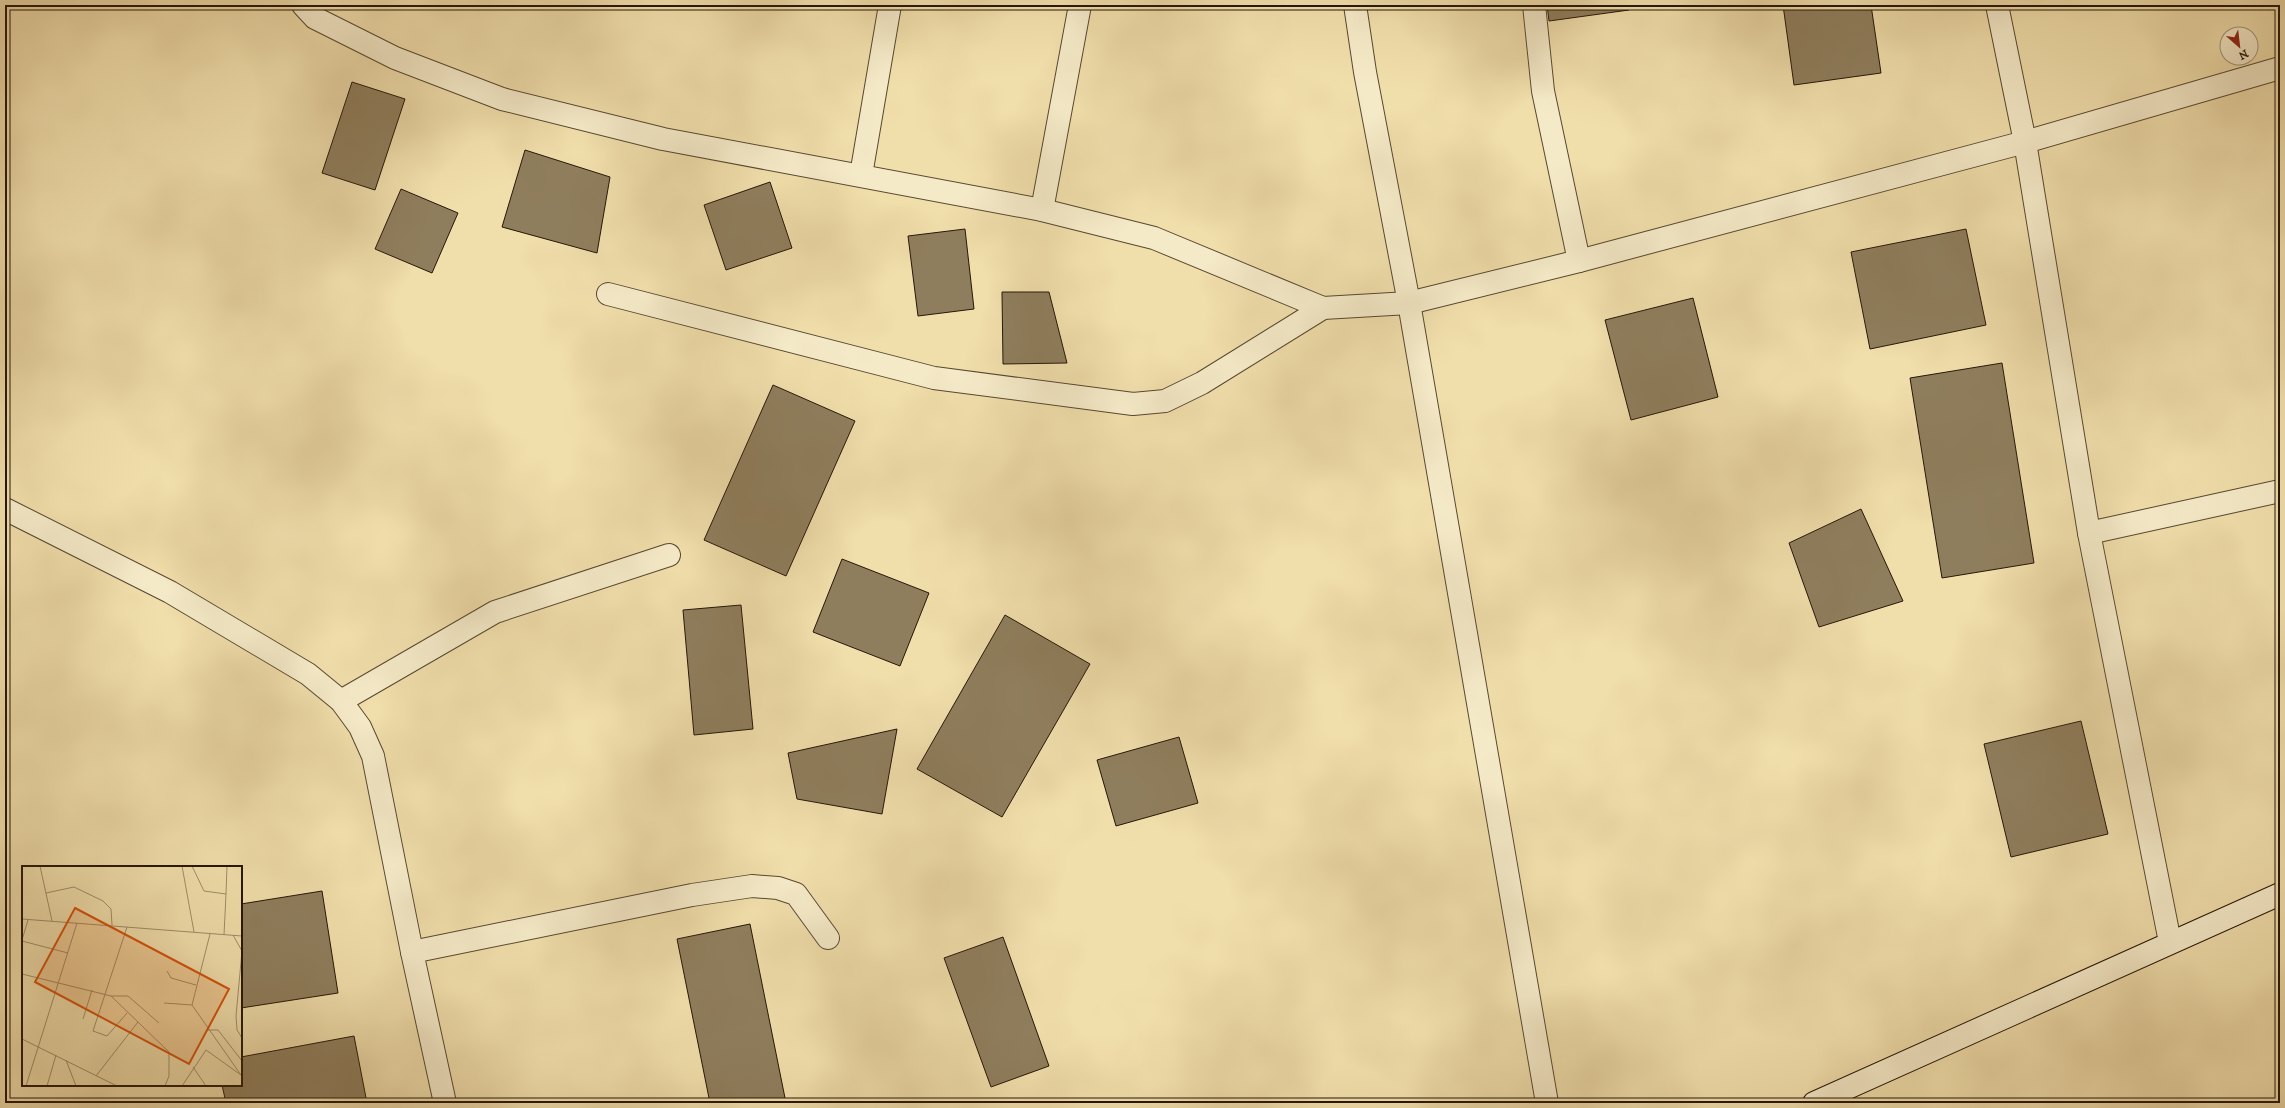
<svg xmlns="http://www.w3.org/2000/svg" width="2285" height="1108" font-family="'IM FELL DW Pica',serif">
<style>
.building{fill:#8f7e5d;stroke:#261608}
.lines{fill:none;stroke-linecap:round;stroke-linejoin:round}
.minor-casing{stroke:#584831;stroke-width:24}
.secondary-casing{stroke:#261608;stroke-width:24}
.minor{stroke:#f5eac8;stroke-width:22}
.secondary{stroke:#f5eac8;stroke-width:22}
.inset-road{fill:none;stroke:#9f8e6a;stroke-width:1}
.view{fill:#d5520c;fill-opacity:0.15;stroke:#d5520c;stroke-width:2}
.inset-edge{fill:none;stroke:#261608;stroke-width:2}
</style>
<rect width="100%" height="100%" fill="#f0deab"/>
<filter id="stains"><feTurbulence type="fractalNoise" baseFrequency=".005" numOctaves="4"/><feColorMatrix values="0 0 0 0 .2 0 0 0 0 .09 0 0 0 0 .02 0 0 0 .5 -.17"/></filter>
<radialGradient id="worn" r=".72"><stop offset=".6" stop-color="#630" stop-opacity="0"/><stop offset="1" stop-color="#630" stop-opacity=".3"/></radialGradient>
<g class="building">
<polygon points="1547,5 1629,5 1629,10 1549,21"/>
<polygon points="1783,5 1871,5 1881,73 1794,85"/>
<polygon points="352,82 405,99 375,190 322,173"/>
<polygon points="525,150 610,177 597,253 502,227"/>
<polygon points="770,182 792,248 726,270 704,205"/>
<polygon points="401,189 458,213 432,273 375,249"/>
<polygon points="965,229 974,309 918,316 908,236"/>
<polygon points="1966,229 1986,325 1870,349 1851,252"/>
<polygon points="1002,292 1049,292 1067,363 1003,364"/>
<polygon points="1693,298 1718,397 1631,420 1605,320"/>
<polygon points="2002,363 2034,563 1942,578 1910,378"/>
<polygon points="773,385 855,421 786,576 704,540"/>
<polygon points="1861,509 1903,601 1819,627 1789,543"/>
<polygon points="842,559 929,593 900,666 813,632"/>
<polygon points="741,605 753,729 694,735 683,610"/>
<polygon points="1005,615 1090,664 1002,817 917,769"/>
<polygon points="2081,721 2108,834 2011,857 1984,744"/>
<polygon points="897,729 882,814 797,799 788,753"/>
<polygon points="1179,737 1198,803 1116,826 1097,760"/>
<polygon points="322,891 338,993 241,1008 241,904"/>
<polygon points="750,924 786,1103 710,1103 677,939"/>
<polygon points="1003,937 1049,1066 991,1087 944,958"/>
<polygon points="354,1036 367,1103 226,1103 222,1085 241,1085 241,1057"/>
</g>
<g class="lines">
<g class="minor-casing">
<g id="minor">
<polyline points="303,5 315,18 395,58 502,99 663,139 1042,210 1154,238 1323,308 1409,303 1579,261 2025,142 2280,68"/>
<polyline points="1355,5 1365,72 1409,303 1547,1103"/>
<polyline points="1534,5 1543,91 1579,261"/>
<polyline points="1997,5 2025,142 2089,533 2170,942"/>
<polyline points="861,175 890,5"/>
<polyline points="1042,210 1080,5"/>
<polyline points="608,294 934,378 1133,404 1165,401 1202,383 1323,308"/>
<polyline points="5,509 170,592 308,674 341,701 360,727 373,756 412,952 445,1103"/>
<polyline points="2089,533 2280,491"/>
<polyline points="341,701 495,612 669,555"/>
<polyline points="412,952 692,895 752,886 778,888 796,894 828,938"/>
</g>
</g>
<g class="secondary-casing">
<polyline id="secondary" points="1814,1103 2280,894"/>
</g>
<use href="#minor" class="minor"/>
<use href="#secondary" class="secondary"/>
</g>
<g transform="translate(22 866)">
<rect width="220" height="220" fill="#f0deab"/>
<path class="inset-road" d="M18 0 30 55M160 0 172 66M170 0 182 25 204 28 202 69M24 27 52 21 81 35 89 43 90 59M204 28 205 0M0 53 220 70M211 69 220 85 214 150 215 164 220 172M0 74 6 54M0 75 46 87M145 105 149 112 174 119M0 108 89 130 147 186V210L143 220M89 130H106L137 157M142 137 170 139M105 147 85 170 71 165 105 61M61 153 70 124M185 164H196L220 195M0 173 95 220M44 194 54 220M171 201 184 220M74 210 116 156M4 220 55 57M25 220 34 189M160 220 184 184 219 209 170 139 188 68"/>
<path class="view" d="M53 42 207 123 167 198 13 116Z"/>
<rect width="220" height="220" class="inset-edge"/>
</g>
<rect width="2285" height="1108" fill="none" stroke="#f0deab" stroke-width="20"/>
<rect x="6" y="6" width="2273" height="1096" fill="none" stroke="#261608" stroke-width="2"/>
<rect x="10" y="10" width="2265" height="1088" fill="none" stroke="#261608"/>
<g transform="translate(2239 46) rotate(152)"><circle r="19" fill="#f5eac8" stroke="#a2957b"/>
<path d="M0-3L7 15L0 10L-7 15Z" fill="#8f2418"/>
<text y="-6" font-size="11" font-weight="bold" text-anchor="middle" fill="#261608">N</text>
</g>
<rect width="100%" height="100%" filter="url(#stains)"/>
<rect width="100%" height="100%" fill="url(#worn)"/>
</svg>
